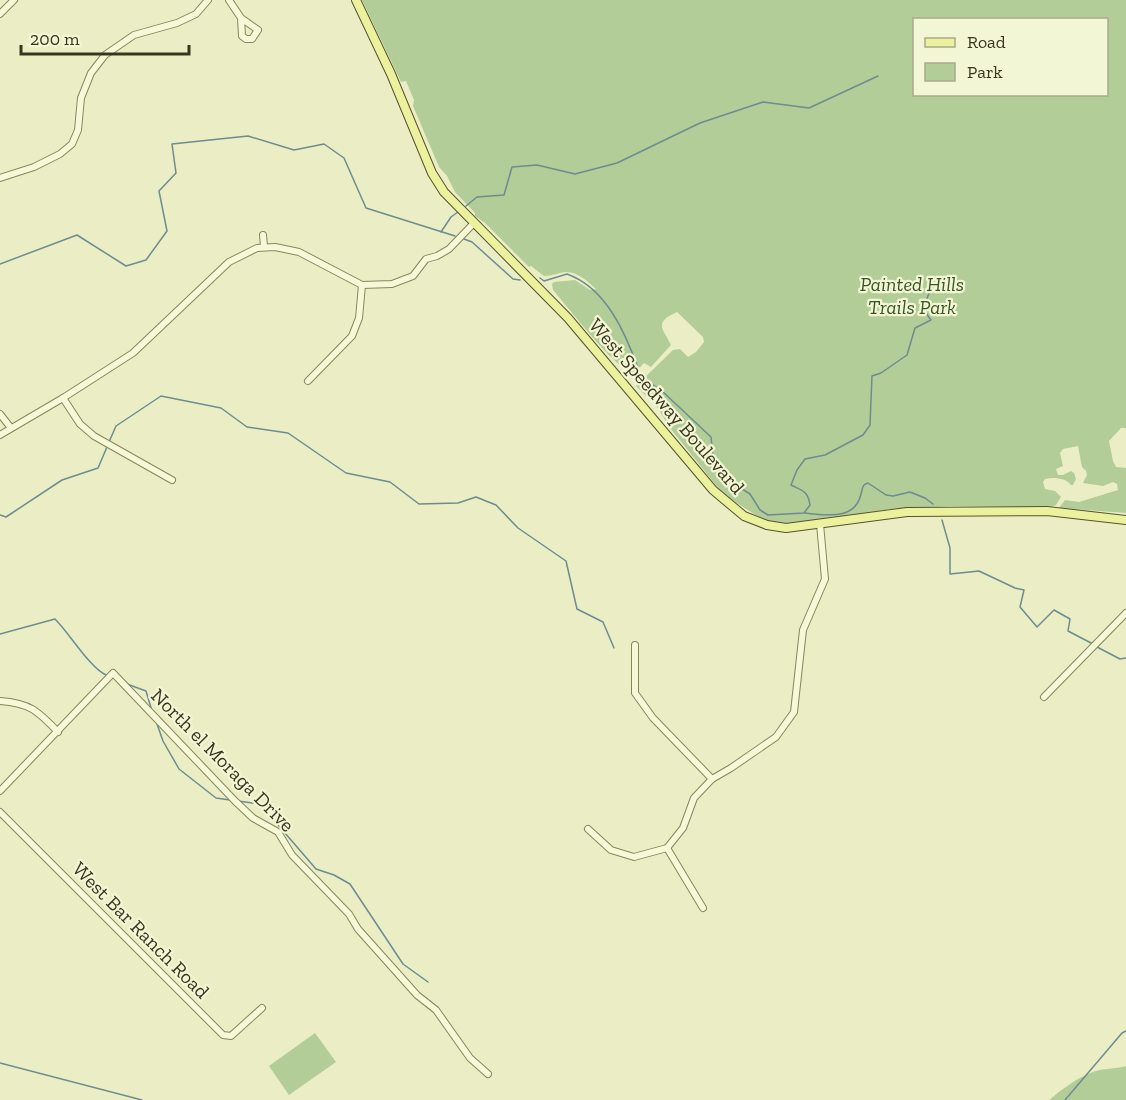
<svg xmlns="http://www.w3.org/2000/svg" width="1126" height="1100" font-family="'Zilla Slab',serif">
<style>
.green{fill:#b3cd98;fill-rule:evenodd}
.lines{fill:none;stroke-linecap:round;stroke-linejoin:round}
.stream{stroke:#6d8c90;stroke-width:1.5}
.minor-casing{stroke:#89855b;stroke-width:8}
.major-casing{stroke:#57512f;stroke-width:10}
.minor{stroke:#f6f9d8;stroke-width:6}
.major{stroke:#ecf19d;stroke-width:8}
.labels{text-anchor:middle;stroke-width:4.5;stroke-linejoin:round;paint-order:stroke}
.park-label{font-size:20px;font-style:italic;fill:#375625;stroke:#f3f6d4}
.street-label{font-size:20px;fill:#39361f;stroke:#f3f6d4}
</style>
<rect width="100%" height="100%" fill="#ebeec5"/>
<g class="green">
<path d="M362 0H1126V428H1121L1109 441 1113 461 1116 467 1126 468V513L1059 508 1065 500 1079 502 1118 490 1117 484 1113 482 1103 486 1083 483 1087 475 1086 471 1082 467 1078 446 1063 449 1060 453 1063 466 1056 469 1058 475H1063L1071 471 1074 473 1076 479 1073 485H1071C1066 478 1054 477 1045 479L1043 482 1045 489 1055 491 1061 497 1056 505 1051 507 950 506 891 509 815 522 785 524 765 521 729 498 719 489 670 428 657 407 636 386 673 350 680 349 688 357 696 352 704 342 703 337 677 312C653 323 663 328 671 345L651 367 644 363 634 374C615 369 568 307 553 290L552 284 554 282 575 280 590 290 596 289C588 281 576 271 565 272 558 273 552 276 544 276L531 266 529 267 484 222 475 216V213L455 192 447 176 439 167 413 106 414 100 406 81 401 82ZM914 20H1106V94H914Z"/>
<polygon points="315,1033 336,1062 289,1095 269,1066"/>
<path d="M1126 1066V1100H1049C1062 1089 1077 1078 1093 1072 1103 1068 1115 1069 1126 1066Z"/>
</g>
<g class="lines">
<g class="stream">
<polyline points="466,206 477,197 504,195 512,167 537,165 575,174 617,163 700,123 763,102 809,108 878,76"/>
<polyline points="441,232 451,217 458,212"/>
<polyline points="464,239 472,242 513,279 520,280"/>
<polyline points="0,264 77,235 126,266 146,260 167,231 159,191 176,173 172,144 248,136 294,150 324,144 344,158 366,208 455,236"/>
<path d="M540 278 544 281 567 274C606 288 625 332 638 368"/>
<path d="M650 383 662 391 711 437 713 457 719 474 750 494 760 510 768 515 804 513 810 505C808 491 803 491 791 485L797 470 805 459 825 455 863 435 870 425 872 376 881 373 907 355 915 328 931 320 923 309 931 288"/>
<polyline points="109,442 116,426 161,396 221,408 247,427 288,433 346,473 390,482 419,504 458,503 476,497 496,505 518,528 566,561 577,609 603,622 614,648"/>
<path d="M805 513C826 515 855 521 861 494 863 487 862 485 868 483L886 495 893 496 910 492 925 498 933 504"/>
<polyline points="0,515 6,517 62,480 98,468 107,447"/>
<polyline points="942,520 950,548 950,574 979,571 1015,588 1024,590 1020,607 1037,627 1054,610 1070,619 1068,631 1093,644"/>
<path d="M0 634 55 619C70 634 90 668 106 675"/>
<polyline points="1097,647 1120,659 1126,658"/>
<polyline points="127,684 146,691 152,711"/>
<polyline points="157,724 163,741 179,769 216,798 230,800"/>
<polyline points="238,801 260,804 316,869 334,875 350,884 403,964 428,982"/>
<polyline points="0,1063 142,1100"/>
<polyline points="1065,1100 1122,1033 1126,1031"/>
</g>
<g class="minor-casing">
<g id="minor">
<polyline points="229,0 241,18 258,30 252,39 246,39 242,36 241,18"/>
<polyline points="0,14 14,0"/>
<polyline points="0,178 34,167 60,154 72,144 78,130 81,98 91,73 105,55 134,35 177,23 196,14 208,0"/>
<polyline points="263,235 264,246"/>
<polyline points="308,381 352,336 359,318 362,285"/>
<polyline points="63,398 80,424 94,436 172,480"/>
<polyline points="0,414 11,428"/>
<polyline points="0,435 63,398 133,353 229,262 257,248 275,247 299,252 362,285 392,284 413,276 426,259 437,256 449,249 474,223"/>
<polyline points="635,645 635,693 653,718 712,779"/>
<polyline points="1044,697 1126,613"/>
<path d="M0 701C30 703 38 711 58 732"/>
<polyline points="0,791 113,673 235,801 253,818 278,832 292,855 349,914 358,929 417,995 436,1010 470,1058 488,1074"/>
<polyline points="0,812 223,1035 231,1036 262,1008"/>
<polyline points="588,829 611,850 634,857 667,848 683,828 694,798 712,779 731,768 776,737 794,712 803,630 825,579 820,524"/>
<polyline points="667,848 703,908"/>
</g>
</g>
<g class="major-casing">
<polyline id="major" points="356,0 391,74 432,173 444,192 568,318 713,490 744,516 767,525 786,528 907,512 1047,511 1126,520"/>
</g>
<use href="#minor" class="minor"/>
<use href="#major" class="major"/>
</g>
<g class="labels">
<g class="park-label">
<text x="912" y="291">Painted Hills<tspan x="912" dy="23">Trails Park</tspan></text>
</g>
<g class="street-label">
<text transform="translate(667 406) rotate(49)" y="7">West Speedway Boulevard</text>
<text transform="translate(223 760) rotate(45)" y="7">North el Moraga Drive</text>
<text transform="translate(141 930) rotate(45)" y="7">West Bar Ranch Road</text>
</g>
</g>
<rect x="913" y="18" width="195" height="78" fill="#f3f6d4" stroke="#a9a98c" stroke-width="1.5"/>
<rect x="925" y="38" width="30" height="9" fill="#ecf19d" stroke="#a9a98c" stroke-width="1.5"/>
<text x="967" y="48" font-size="18" fill="#39361f">Road</text>
<rect x="925" y="63" width="30" height="18" fill="#b3cd98" stroke="#a9a98c" stroke-width="1.5"/>
<text x="967" y="78" font-size="18" fill="#39361f">Park</text>
<path d="M21 45v9h168v-9" fill="none" stroke="#39361f" stroke-width="3"/>
<text x="30" y="45" font-size="18" fill="#39361f" stroke="#f3f6d4" stroke-width="4.5" paint-order="stroke">200 m</text>
</svg>
